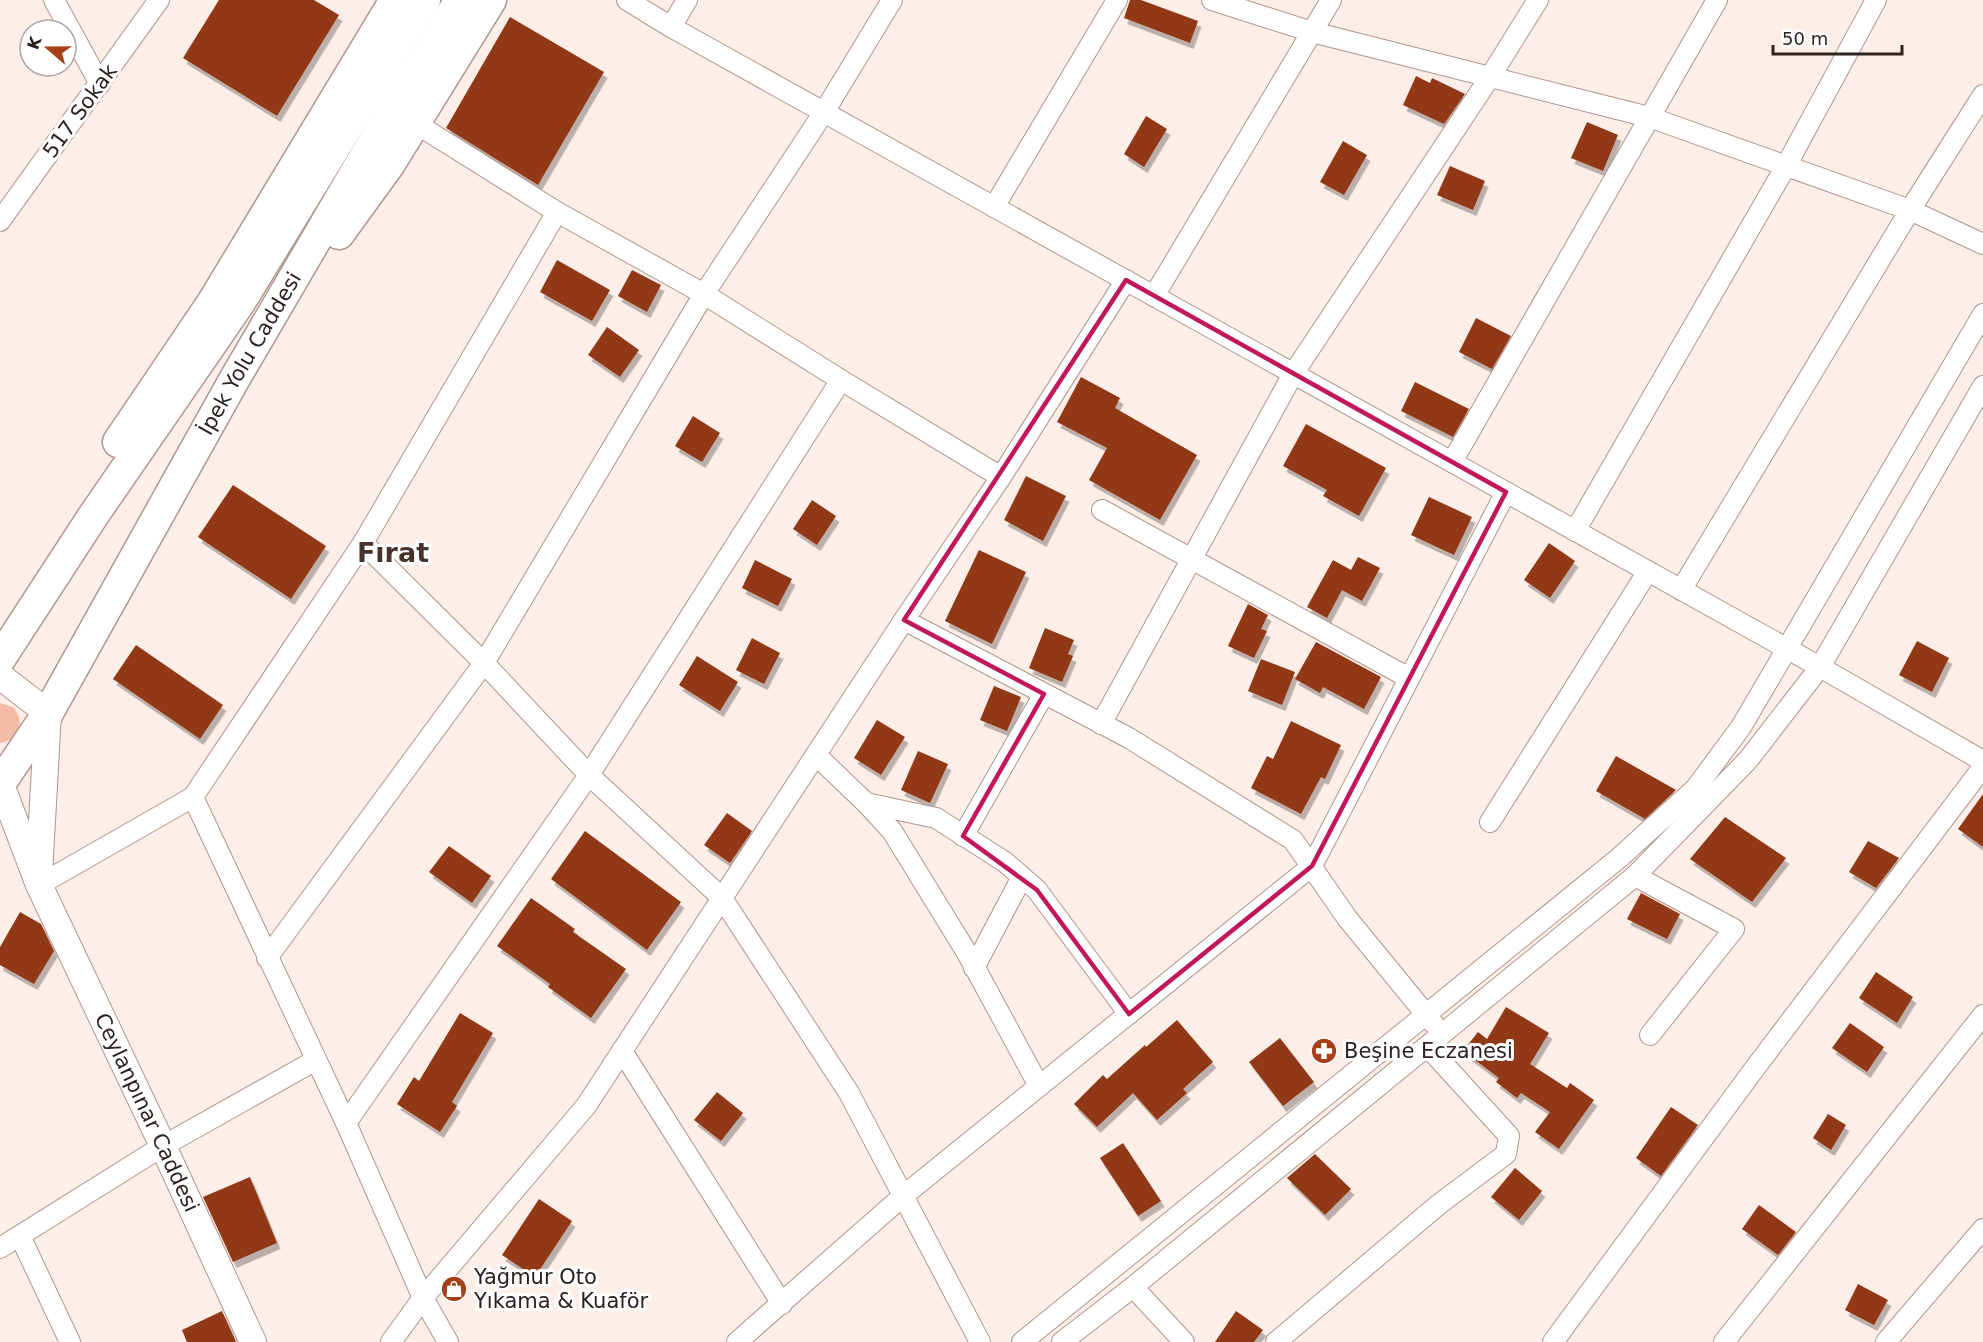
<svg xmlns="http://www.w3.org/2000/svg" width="1983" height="1342" font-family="'DejaVu Sans',sans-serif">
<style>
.green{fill:#f6bba6}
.building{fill:#913815;filter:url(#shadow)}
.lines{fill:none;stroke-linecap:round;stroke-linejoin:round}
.minor-casing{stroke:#af968e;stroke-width:22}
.major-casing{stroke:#af968e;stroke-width:28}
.highway-casing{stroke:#af968e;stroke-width:33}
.minor{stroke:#fff;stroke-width:20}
.major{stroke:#fff;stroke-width:26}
.highway{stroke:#fff;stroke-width:30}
.marked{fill:none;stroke:#c2185b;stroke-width:4.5;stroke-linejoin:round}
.labels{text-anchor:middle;stroke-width:6;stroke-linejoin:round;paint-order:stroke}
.street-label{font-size:21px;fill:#2c221f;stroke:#fff}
.poi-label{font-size:21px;fill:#2c221f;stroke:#fff;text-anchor:start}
.district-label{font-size:27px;font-weight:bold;fill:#48332c;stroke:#fff}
</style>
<defs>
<filter id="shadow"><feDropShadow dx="3.5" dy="6" stdDeviation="0" flood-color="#0004"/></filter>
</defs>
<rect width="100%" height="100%" fill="#feeee8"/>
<path class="green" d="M0 703 13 707C26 722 19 740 0 743Z"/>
<g class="building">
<polygon points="219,0 314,0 339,15 277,116 183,58"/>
<polygon points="1130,0 1141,0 1198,21 1190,43 1124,18"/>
<polygon points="510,17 604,72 538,185 446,128"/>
<polygon points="1416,76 1430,83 1432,78 1465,94 1444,124 1403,105"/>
<polygon points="1146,116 1167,129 1144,167 1124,154"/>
<polygon points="1587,122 1618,135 1603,171 1571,158"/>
<polygon points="1343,141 1367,155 1344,195 1320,182"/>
<polygon points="1450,166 1485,181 1473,210 1437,195"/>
<polygon points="557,260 610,290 592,321 540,292"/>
<polygon points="632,270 661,285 647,312 618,296"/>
<polygon points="1476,318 1511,336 1492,369 1459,352"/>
<polygon points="607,327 639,350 620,377 588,355"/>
<polygon points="1081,377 1120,398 1115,408 1197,455 1160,520 1089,480 1107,448 1057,422"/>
<polygon points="1415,382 1469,409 1453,437 1401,411"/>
<polygon points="693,416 720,433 702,462 675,446"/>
<polygon points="1306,424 1386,468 1359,516 1323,496 1327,490 1283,466"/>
<polygon points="1026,476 1066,496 1043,541 1004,520"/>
<polygon points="233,485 326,546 291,599 198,537"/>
<polygon points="1429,497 1472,517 1454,555 1411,535"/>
<polygon points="812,500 836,516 817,545 793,529"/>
<polygon points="1549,543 1575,561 1550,598 1524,580"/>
<polygon points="979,550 1026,572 992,644 945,621"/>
<polygon points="1358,557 1380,568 1362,601 1342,590 1327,618 1307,607 1333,560 1351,570"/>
<polygon points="755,560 792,579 778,606 742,588"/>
<polygon points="1248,604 1268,615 1261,629 1267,631 1254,658 1228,646"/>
<polygon points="1045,628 1074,640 1068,654 1073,656 1062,682 1029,668"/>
<polygon points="752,638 780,653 764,684 736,670"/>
<polygon points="1917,641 1949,658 1932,692 1899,675"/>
<polygon points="1316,642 1381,677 1364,709 1323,687 1320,693 1295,679"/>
<polygon points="136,645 223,705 200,739 113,679"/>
<polygon points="697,656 738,682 720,711 679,685"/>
<polygon points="1261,659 1295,672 1282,705 1248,691"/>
<polygon points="994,686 1021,697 1007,731 980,720"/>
<polygon points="877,720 905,737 881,775 854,758"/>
<polygon points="1291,721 1341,745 1325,779 1321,777 1301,814 1251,788 1267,756 1273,759"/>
<polygon points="918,751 948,764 930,803 901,790"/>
<polygon points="1616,756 1676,790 1645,819 1596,791"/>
<polygon points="1983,794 1983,847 1958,829"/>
<polygon points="727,813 752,831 730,863 704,845"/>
<polygon points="1725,817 1786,858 1752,902 1690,859"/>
<polygon points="585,831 681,902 647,950 551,879"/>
<polygon points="1868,841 1899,858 1876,888 1849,872"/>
<polygon points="449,846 491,876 472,903 429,872"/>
<polygon points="1641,893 1680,914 1667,939 1627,919"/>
<polygon points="531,898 575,929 573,932 626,969 591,1018 548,987 550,984 497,946"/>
<polygon points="20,912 41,924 54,951 34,984 0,965 0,947"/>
<polygon points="1876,972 1913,997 1897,1023 1859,998"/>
<polygon points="1506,1007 1549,1033 1530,1064 1567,1088 1570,1083 1594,1100 1559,1149 1535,1132 1550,1112 1521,1093 1517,1098 1496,1082 1499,1078 1463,1051 1478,1032 1487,1039"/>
<polygon points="460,1013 493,1033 452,1102 457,1106 440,1132 397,1104 414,1077 419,1081"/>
<polygon points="1177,1020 1213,1062 1183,1089 1187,1093 1157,1120 1133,1093 1097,1127 1074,1104 1103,1075 1107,1079 1145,1045 1146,1047"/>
<polygon points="1850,1023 1884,1047 1867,1072 1832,1048"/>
<polygon points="1280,1038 1314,1082 1283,1106 1249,1062"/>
<polygon points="717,1092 743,1113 721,1141 694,1120"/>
<polygon points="1671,1107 1698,1125 1661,1176 1636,1158"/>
<polygon points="1828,1114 1846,1125 1831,1150 1813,1138"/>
<polygon points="1123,1143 1161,1201 1138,1216 1100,1158"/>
<polygon points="1315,1154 1351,1189 1325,1215 1287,1178"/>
<polygon points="1515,1168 1542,1191 1519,1220 1491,1197"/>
<polygon points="250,1177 277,1243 233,1262 203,1197"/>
<polygon points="539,1199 572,1221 535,1277 502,1255"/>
<polygon points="1759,1205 1796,1232 1778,1255 1742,1229"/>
<polygon points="1858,1284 1888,1300 1874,1325 1845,1310"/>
<polygon points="222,1311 236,1342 187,1342 182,1330"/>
<polygon points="1236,1311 1263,1330 1254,1342 1215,1342"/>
</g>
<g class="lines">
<g class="minor-casing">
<g id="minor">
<polyline points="54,0 100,84"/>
<polyline points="627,0 671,27 1820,667 1983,761"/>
<polyline points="1212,0 1312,32 1649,117 1910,210 1983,244"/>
<polyline points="671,27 687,0"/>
<polyline points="415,123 557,212 704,294 841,380 1001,477"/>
<polyline points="994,207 1117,0"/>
<polyline points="0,221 159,0"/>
<polyline points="1154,296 1331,0"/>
<polyline points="1452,462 1717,0"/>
<polyline points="1102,510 1409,678"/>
<polyline points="1575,531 1786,166 1876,0"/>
<polyline points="363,543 484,663 589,775 722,898 849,1093 980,1342"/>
<polyline points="1681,590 1910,210 1983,95"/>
<polyline points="904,620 1129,738 1293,840 1347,918 1433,1023"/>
<polyline points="1101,724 1293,374 1490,77 1538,0"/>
<polyline points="816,755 866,803 892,831 967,953 1039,1086"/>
<polyline points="193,797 346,1123 423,1298 448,1342"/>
<polyline points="866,803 936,818 1005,862 1037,890 1129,1014"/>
<polyline points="1490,822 1648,571"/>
<polyline points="963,836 1044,694"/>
<polyline points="1635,876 1734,929 1650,1035"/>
<polyline points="39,885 193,797 363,543 557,212"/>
<polyline points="267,958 484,663 704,294 824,112 892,0"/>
<polyline points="974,968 1022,877"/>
<polyline points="622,1051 782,1304"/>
<polyline points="346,1123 589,775 841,380"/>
<polyline points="20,1236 70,1342"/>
<polyline points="0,1248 163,1146 316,1060"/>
<polyline points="1133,1287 1184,1342"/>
<polyline points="391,1342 423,1298 586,1106 904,620 1001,477 1126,280"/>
<polyline points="737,1342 903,1196 1312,866 1506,492"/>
<polyline points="1022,1342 1619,858 1695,789 1741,727 1983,314"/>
<polyline points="1062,1342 1133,1287 1635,876 1748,760 1820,667 1983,386"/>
<polyline points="1276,1342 1438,1205 1506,1154 1509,1136 1428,1047"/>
<polyline points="1553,1342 1755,1068 1983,767"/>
<polyline points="1724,1342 1983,1015"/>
<polyline points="1886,1342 1983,1229"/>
</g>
</g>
<g class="major-casing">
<g id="major">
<polyline points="0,676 48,713 39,875"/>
<path id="s1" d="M0 782 39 885 163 1146 253 1342"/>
</g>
</g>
<g class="highway-casing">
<g id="highway">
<polyline points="339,234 389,165 491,0"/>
<polyline points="118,442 212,303 395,0"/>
<polyline points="0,659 93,516 239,304 425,0"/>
<path id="s2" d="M0 784 48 713 234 380 389 115 460 0"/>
</g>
</g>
<use href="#minor" class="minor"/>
<use href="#major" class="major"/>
<use href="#highway" class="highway"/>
</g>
<path class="marked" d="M1126 280 1506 492 1312 866 1129 1014 1037 890 963 836 1044 694 904 620Z"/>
<defs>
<g id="pharmacy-disc" transform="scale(1.35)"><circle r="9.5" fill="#a64018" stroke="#fff"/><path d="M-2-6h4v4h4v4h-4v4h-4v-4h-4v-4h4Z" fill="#fff"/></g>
<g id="shop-disc" transform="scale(1.35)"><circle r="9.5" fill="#a64018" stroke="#fff"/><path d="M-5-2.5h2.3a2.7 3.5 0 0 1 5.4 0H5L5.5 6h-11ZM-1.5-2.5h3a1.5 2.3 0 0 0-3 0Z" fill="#fff"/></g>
</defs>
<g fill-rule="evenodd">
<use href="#pharmacy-disc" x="1324" y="1051"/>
<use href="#shop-disc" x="454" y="1289"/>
</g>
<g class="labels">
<g class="street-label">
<text transform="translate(80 111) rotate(-54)" y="7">517 Sokak</text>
<text dy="7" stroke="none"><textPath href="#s2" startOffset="498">İpek Yolu Caddesi</textPath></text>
<text dy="7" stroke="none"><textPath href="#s1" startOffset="362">Ceylanpınar Caddesi</textPath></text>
</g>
<g class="poi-label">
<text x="1344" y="1058">Beşine Eczanesi</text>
<text x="474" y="1284">Yağmur Oto<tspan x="474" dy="24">Yıkama &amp; Kuaför</tspan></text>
</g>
<g class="district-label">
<text x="393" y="562">Fırat</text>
</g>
</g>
<g transform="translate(48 48) rotate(290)"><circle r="28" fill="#ffffff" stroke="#aba7a5" stroke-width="1.5"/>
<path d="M0-4.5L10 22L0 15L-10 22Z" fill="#a64018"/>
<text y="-9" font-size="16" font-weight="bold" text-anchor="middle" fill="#2c221f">K</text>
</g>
<path d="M1773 45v9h129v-9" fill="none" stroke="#2c221f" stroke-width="3"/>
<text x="1782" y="45" font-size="18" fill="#2c221f" stroke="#ffffff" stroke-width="4.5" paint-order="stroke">50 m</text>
</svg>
